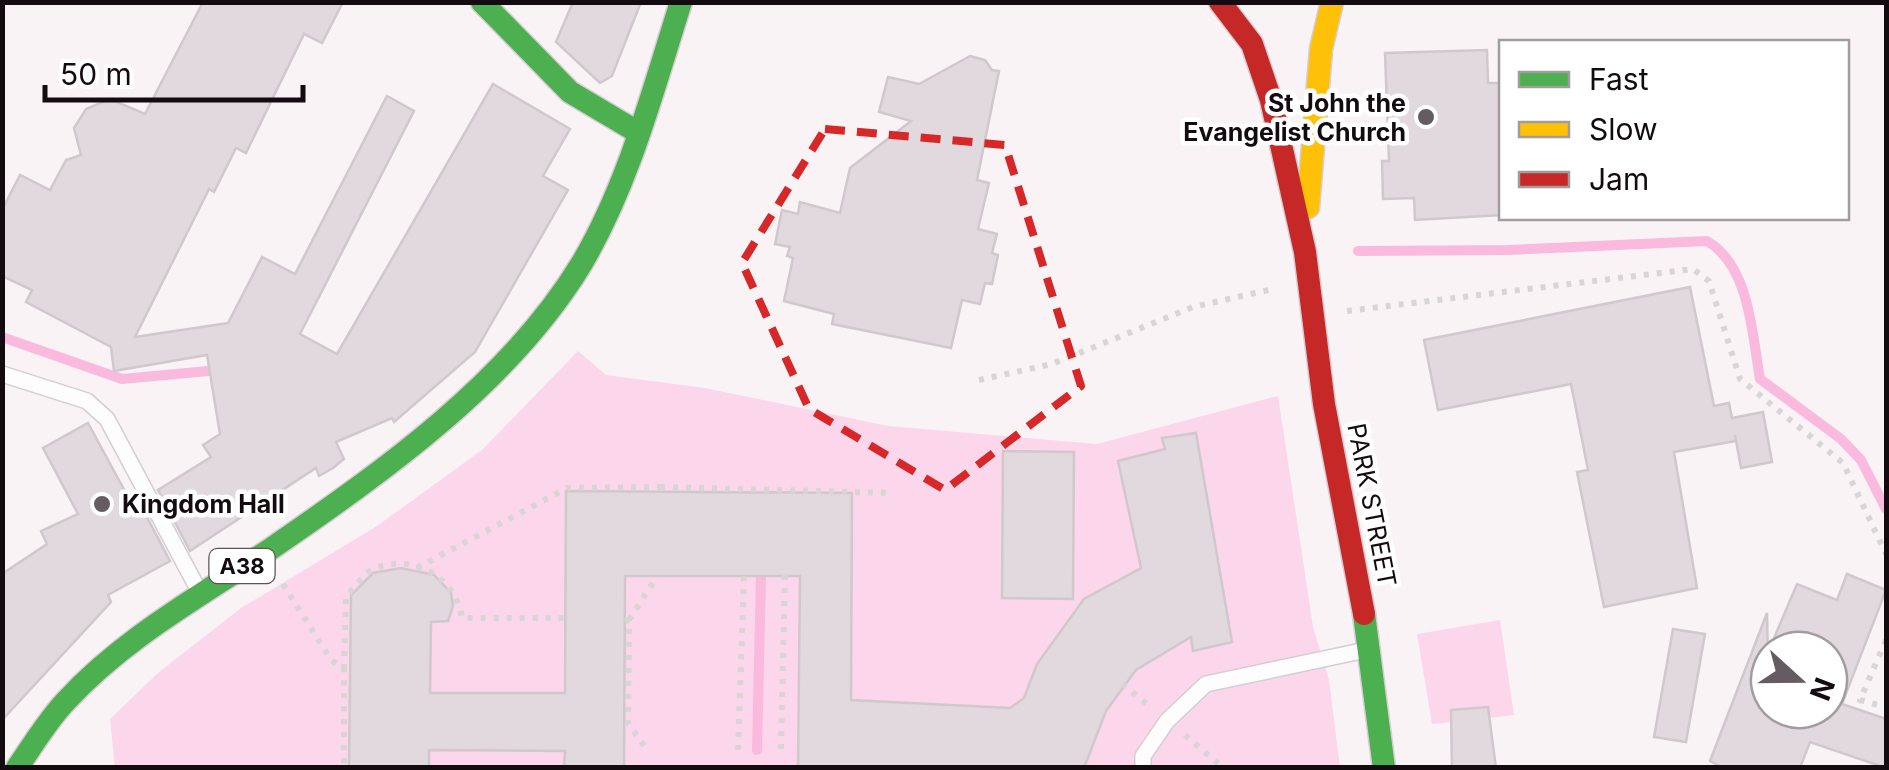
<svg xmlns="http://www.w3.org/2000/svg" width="1889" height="770" font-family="Inter,sans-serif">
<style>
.green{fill:#fcd6ea}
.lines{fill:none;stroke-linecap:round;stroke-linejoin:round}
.stream{stroke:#fabadd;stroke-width:10}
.building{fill:#e1d9dd;stroke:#d0c8cc;stroke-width:2.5}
.lane-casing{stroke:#d5cdd1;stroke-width:18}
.fast-casing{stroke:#d5cdd1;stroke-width:25}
.slow-casing{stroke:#d5cdd1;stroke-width:25}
.jam-casing{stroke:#d5cdd1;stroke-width:25}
.path{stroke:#d8d5d7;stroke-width:6;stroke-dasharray:5 8;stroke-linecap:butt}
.lane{stroke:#fefdfe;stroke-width:15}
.fast{stroke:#4caf50;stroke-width:22}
.slow{stroke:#ffc107;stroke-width:22}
.jam{stroke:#c62828;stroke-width:22}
.marked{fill:none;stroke:#d62828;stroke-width:8;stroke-dasharray:20 12;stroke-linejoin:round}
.poi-dot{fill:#645c60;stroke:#fff;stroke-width:4}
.labels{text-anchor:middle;stroke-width:9;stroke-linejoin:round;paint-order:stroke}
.shield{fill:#fff;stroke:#5a5458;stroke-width:2.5}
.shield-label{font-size:22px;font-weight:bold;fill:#140b10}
.poi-label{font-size:25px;font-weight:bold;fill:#140b10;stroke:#fff;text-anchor:end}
.street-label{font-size:25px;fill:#140b10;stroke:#fff}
</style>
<rect width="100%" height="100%" fill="#f9f3f6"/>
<g class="green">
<polygon points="578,351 606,375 705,388 888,426 1097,444 1278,396 1313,627 1329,680 1340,768 115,768 110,719 158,673 241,608 377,526 482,450"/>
<polygon points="1500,620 1514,715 1489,718 1487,707 1451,710 1452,722 1432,724 1417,634"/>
</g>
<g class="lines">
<g class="stream">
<path d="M1358 251 1508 250 1707 241C1750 266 1752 334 1760 379L1841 439 1861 460 1886 509"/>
<polyline points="2,337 122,379 219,370"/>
<polyline points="757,750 761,576"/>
</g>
</g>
<g class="building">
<polygon points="203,2 343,2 322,43 304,34 246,153 236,148 214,192 209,189 135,337 228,323 262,257 295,274 387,96 414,111 300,334 337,354 493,84 570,129 543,176 568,190 475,352 394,422 392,418 336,442 344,459 333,468 319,476 316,468 190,551 158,490 211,457 203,445 220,434 207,355 114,371 111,347 26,302 32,290 2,276 2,210 20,175 50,190 66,160 81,155 74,128 86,109 110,99 145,114"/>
<polygon points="573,2 641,2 612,76 600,83 556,42"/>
<polygon points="1487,50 1488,83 1502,83 1502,215 1415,220 1414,198 1383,199 1382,161 1389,161 1385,53"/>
<polygon points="970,56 985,60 992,70 999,71 977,180 989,183 978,229 997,234 992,253 998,255 992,284 985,283 980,304 962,300 951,348 832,324 834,314 784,301 793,258 787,256 790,247 775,244 782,210 798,214 800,202 840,213 850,168 911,121 879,112 888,77 919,84"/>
<polygon points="1690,287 1714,406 1729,403 1732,418 1763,412 1772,462 1741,468 1735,435 1736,441 1674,452 1697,588 1604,607 1577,472 1588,470 1571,384 1438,410 1424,340"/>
<polygon points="88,423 133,506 139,502 170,561 108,595 111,602 2,720 2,574 47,544 41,531 78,514 43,448"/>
<polygon points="1196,433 1232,642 1193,651 1191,637 1136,670 1106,711 1084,768 798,768 800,576 625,576 624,768 564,768 565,751 429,750 429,768 349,768 351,595 373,573 401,568 434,575 451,593 453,606 448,621 431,622 430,693 565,693 566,491 852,493 851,700 1010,708 1024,698 1037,664 1084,599 1141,568 1118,461 1165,449 1162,438"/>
<polygon points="1003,451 1074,452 1073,599 1002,598"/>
<polygon points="1847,574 1886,590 1842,704 1886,719 1886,768 1810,742 1800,768 1724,768 1710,761 1767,613 1769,710 1829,710 1829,650 1769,650 1797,584 1837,600"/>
<polygon points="1673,629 1705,634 1686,742 1654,737"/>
<polygon points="1488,707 1496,768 1452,768 1451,710"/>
</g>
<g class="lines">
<g class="lane-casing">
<g id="lane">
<polyline points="2,374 87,401 107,419 198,589"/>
<polyline points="1143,768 1143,756 1167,721 1206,684 1366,650"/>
</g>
</g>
<g class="fast-casing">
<g id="fast">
<polyline points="482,2 570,92 639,133"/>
<polyline points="1364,614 1384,768"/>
<path d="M17 768C33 745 47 721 66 701 125 637 201 596 272 548 384 471 510 382 582 263 629 183 653 90 681 2"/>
</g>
</g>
<g class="slow-casing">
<polyline id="slow" points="1308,207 1321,49 1332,2"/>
</g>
<g class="jam-casing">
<polyline id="jam" points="1220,2 1252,44 1271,100 1305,252 1324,404 1364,614"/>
</g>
<g class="path">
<polyline points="1347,311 1693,269 1709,281 1740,379 1843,463 1886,554"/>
<polyline points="979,380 1052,364 1193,307 1273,289"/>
<polyline points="660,487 891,493"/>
<polyline points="417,568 567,488 660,487 659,492"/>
<polyline points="283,584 331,660 344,669 344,768"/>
<polyline points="629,620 657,576"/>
<polyline points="625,621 629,620 628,723 647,750"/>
<polyline points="1886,640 1860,700 1886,707"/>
<path d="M344 669 346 596C355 587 365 572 376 568 416 553 456 579 462 618H565"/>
<polyline points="1122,684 1152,708"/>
<polyline points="1185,735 1223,768"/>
<polyline points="781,749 785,575"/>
<polyline points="738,750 744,576"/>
</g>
<use href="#lane" class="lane"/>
<use href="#fast" class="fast"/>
<use href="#slow" class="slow"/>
<use href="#jam" class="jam"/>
</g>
<path class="marked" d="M825 129 1005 145 1081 386 945 490 809 409 742 263Z"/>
<g class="poi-dot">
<circle cx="1426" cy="117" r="10"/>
<circle cx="102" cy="504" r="10"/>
</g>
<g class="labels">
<rect class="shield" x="209.5" y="549" width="65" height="34" rx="8"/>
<g class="shield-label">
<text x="242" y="574">A38</text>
</g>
<g class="poi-label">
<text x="1406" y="112">St John the<tspan x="1406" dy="29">Evangelist Church</tspan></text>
<text x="122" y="513" text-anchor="start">Kingdom Hall</text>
</g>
<g class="street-label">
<text transform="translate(1372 505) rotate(79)" y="9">PARK STREET</text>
</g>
</g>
<rect width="1889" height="770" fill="none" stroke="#140b10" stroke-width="10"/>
<rect x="1499" y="40" width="350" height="180" fill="#ffffff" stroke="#a19d9f" stroke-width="2.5"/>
<rect x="1519" y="72" width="50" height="15" fill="#4caf50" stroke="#a19d9f" stroke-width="2.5"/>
<text x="1589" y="90" font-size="30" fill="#140b10">Fast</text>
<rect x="1519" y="122" width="50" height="15" fill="#ffc107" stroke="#a19d9f" stroke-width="2.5"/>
<text x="1589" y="140" font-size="30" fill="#140b10">Slow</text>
<rect x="1519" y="172" width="50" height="15" fill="#c62828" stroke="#a19d9f" stroke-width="2.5"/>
<text x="1589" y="190" font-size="30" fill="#140b10">Jam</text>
<g transform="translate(1799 680) rotate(111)"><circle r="48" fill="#ffffff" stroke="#a19d9f" stroke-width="2.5"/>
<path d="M0-8L18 38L0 25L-18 38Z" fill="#645c60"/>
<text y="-15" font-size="28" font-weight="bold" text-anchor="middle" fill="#140b10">N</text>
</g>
<path d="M45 85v15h258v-15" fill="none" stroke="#140b10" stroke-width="5"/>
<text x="60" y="85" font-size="30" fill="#140b10" stroke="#ffffff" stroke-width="8" paint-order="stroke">50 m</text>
</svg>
